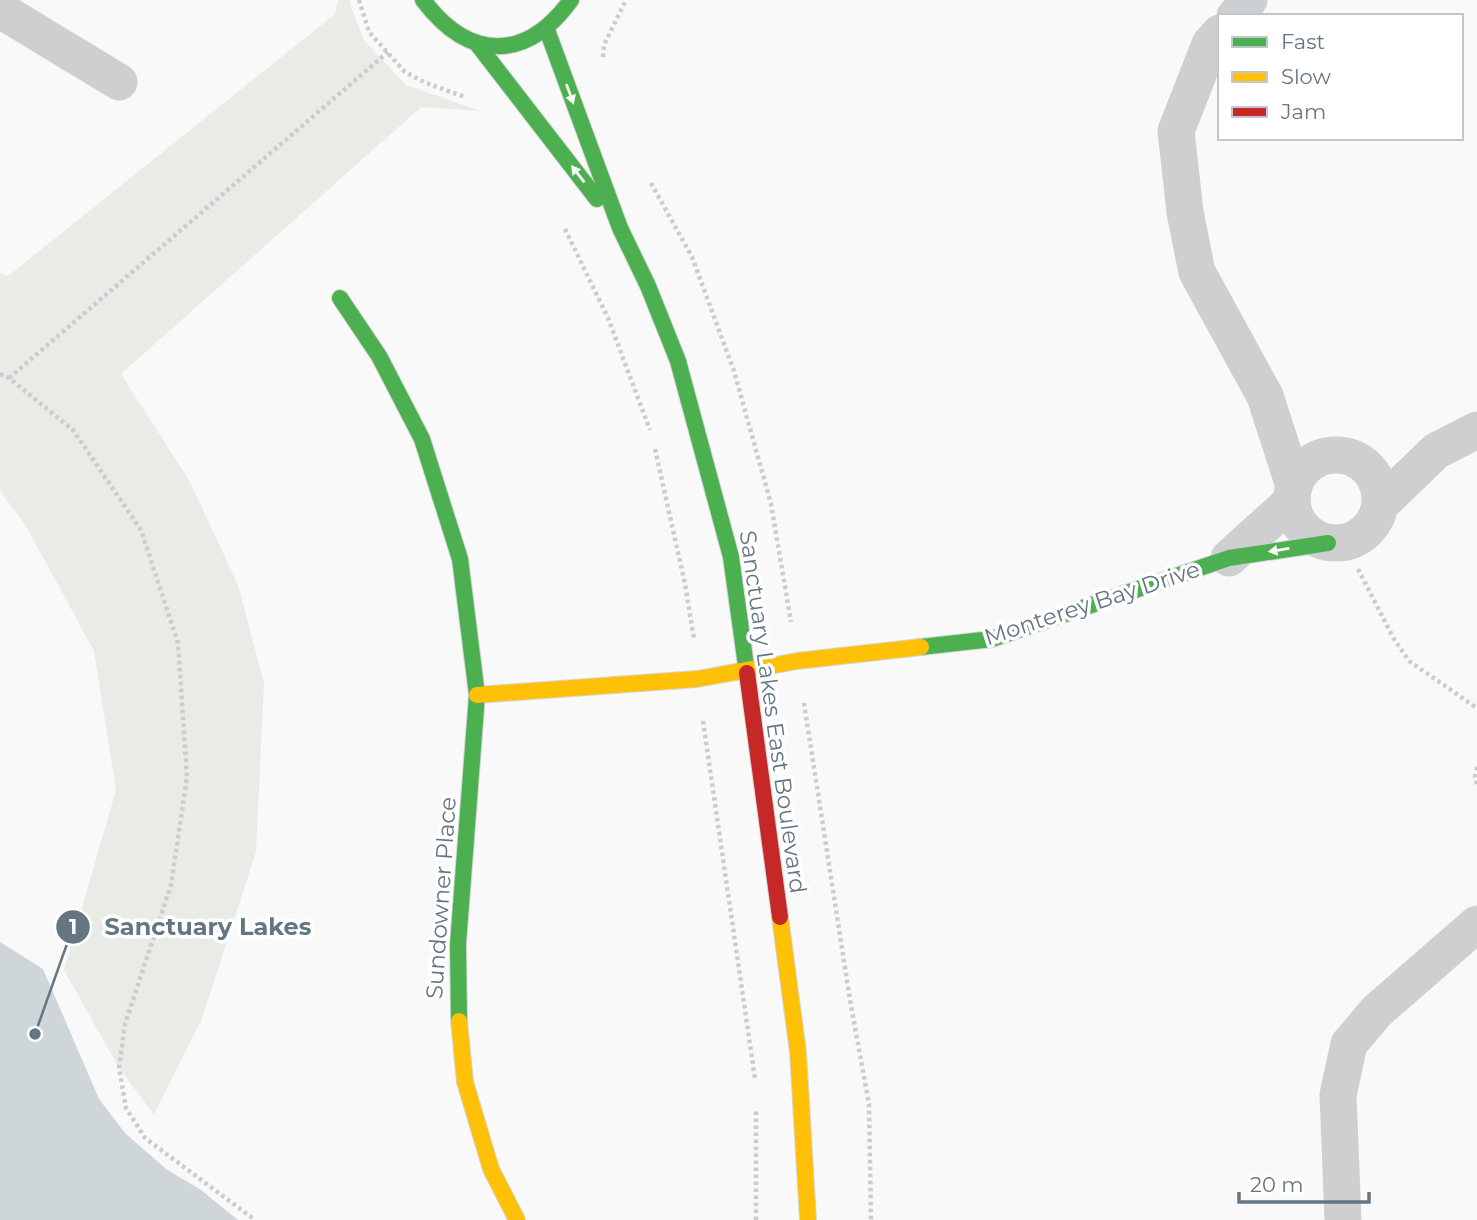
<svg xmlns="http://www.w3.org/2000/svg" width="1477" height="1220" font-family="Montserrat,sans-serif">
<style>
.green{fill:#e8ebe6}
.water{fill:#ced6d9}
.lines{fill:none;stroke-linecap:round;stroke-linejoin:round}
.fast-casing{stroke:#d5d6d7;stroke-width:18}
.slow-casing{stroke:#d5d6d7;stroke-width:18}
.jam-casing{stroke:#d5d6d7;stroke-width:18}
.path{stroke:#cbcccd;stroke-width:4.5;stroke-dasharray:3.5 3.5;stroke-linecap:butt}
.street{stroke:#cecfd0;stroke-width:37}
.fast{stroke:#4caf50;stroke-width:16}
.slow{stroke:#ffc107;stroke-width:16}
.jam{stroke:#c62828;stroke-width:16}
.oneway{fill:#f6fbf6}
.labels{text-anchor:middle;stroke-width:7;stroke-linejoin:round;paint-order:stroke}
.street-label{font-size:23px;fill:#657683;stroke:#fff}
.leader{fill:none;stroke:#657683;stroke-width:2.5}
.callout-dot{fill:#657683;stroke:#fff;stroke-width:2.5}
.mark-label{font-size:21px;text-anchor:middle;font-weight:bold;fill:#fff}
.callout-label{font-size:24px;text-anchor:middle;font-weight:bold;fill:#657683;stroke:#fff;stroke-width:7;stroke-linejoin:round;paint-order:stroke}
</style>
<rect width="100%" height="100%" fill="#f9f9f9"/>
<polygon class="green" points="338,0 350,0 351,7 364,40 406,85 481,111 421,107 121,374 190,482 238,585 264,683 256,852 201,1021 154,1115 119,1068 64,970 116,790 94,651 26,526 0,491 0,273 8,276 335,14"/>
<polygon class="water" points="0,942 43,969 99,1099 125,1133 166,1169 201,1190 238,1220 0,1220"/>
<g class="lines">
<g class="fast-casing">
<g id="fast">
<path d="M423 0C469 61 526 62 571 0"/>
<polyline points="547,30 620,228 648,286 678,361 731,557 747,673"/>
<polyline points="478,45 597,199"/>
<polyline points="340,298 379,356 422,439 460,559 477,695 458,944 459,1021"/>
<polyline points="921,647 992,639 1229,558 1328,543"/>
</g>
</g>
<g class="slow-casing">
<g id="slow">
<polyline points="477,695 697,679 797,661 921,647"/>
<polyline points="780,917 798,1052 808,1220"/>
<polyline points="459,1021 465,1082 491,1169 517,1220"/>
</g>
</g>
<g class="jam-casing">
<polyline id="jam" points="747,673 780,917"/>
</g>
<g class="path">
<polyline points="359,0 369,32 405,72 426,83 465,97"/>
<polyline points="603,57 604,45 626,0"/>
<polyline points="651,183 692,257 734,371 771,504 791,622"/>
<polyline points="565,229 608,318 650,430"/>
<polyline points="0,374 9,378 73,430 141,530 178,643 187,777 171,885 125,1024 119,1068 126,1108 145,1138 255,1220"/>
<polyline points="9,378 388,52"/>
<polyline points="655,449 685,584 694,639"/>
<polyline points="1358,569 1394,639 1409,661 1477,708"/>
<polyline points="804,703 850,1000 869,1104 871,1220"/>
<polyline points="703,721 755,1079"/>
<polyline points="1477,767 1475,777 1477,785"/>
<polyline points="756,1220 756,1109"/>
</g>
<g class="street">
<polyline points="0,10 119,82"/>
<polyline points="1235,16 1249,0"/>
<polyline points="1220,33 1210,44 1176,131 1185,212 1197,272 1265,396 1294,486"/>
<circle cx="1336" cy="499" r="44"/>
<polyline points="1380,505 1436,451 1477,430"/>
<polyline points="1229,558 1292,501"/>
<polyline points="1343,1220 1338,1095 1349,1044 1377,1011 1477,924"/>
</g>
<use href="#fast" class="fast"/>
<use href="#slow" class="slow"/>
<use href="#jam" class="jam"/>
</g>
<defs><path id="oneway-solid" d="M-6-.8H1V-3.2L6.5 0L1 3.2V.8H-6Z" transform="scale(1.75)"/></defs>
<g class="oneway">
<use href="#oneway-solid" transform="translate(570 94) rotate(70)"/>
<use href="#oneway-solid" transform="translate(578 174) rotate(-128)"/>
<use href="#oneway-solid" transform="translate(1279 550) rotate(171)"/>
</g>
<g class="labels">
<g class="street-label">
<text transform="translate(1092 603) rotate(-18)" y="8">Monterey Bay Drive</text>
<text transform="translate(773 712) rotate(82)" y="8">Sanctuary Lakes East Boulevard</text>
<text transform="translate(441 898) rotate(-86)" y="8">Sundowner Place</text>
</g>
</g>
<path class="leader" d="M35 1034L73 927"/>
<g class="callout-dot">
<circle cx="35" cy="1034" r="7"/>
<circle cx="73" cy="927" r="18"/>
</g>
<g class="mark-label">
<text x="73" y="934">1</text>
</g>
<g class="callout-label">
<text x="208" y="935">Sanctuary Lakes</text>
</g>
<rect x="1218" y="14" width="245" height="126" fill="#ffffff" stroke="#c1c8cd" stroke-width="2"/>
<rect x="1232" y="37" width="35" height="10" fill="#4caf50" stroke="#c1c8cd" stroke-width="2"/>
<text x="1281" y="49" font-size="21" fill="#657683">Fast</text>
<rect x="1232" y="72" width="35" height="10" fill="#ffc107" stroke="#c1c8cd" stroke-width="2"/>
<text x="1281" y="84" font-size="21" fill="#657683">Slow</text>
<rect x="1232" y="107" width="35" height="10" fill="#c62828" stroke="#c1c8cd" stroke-width="2"/>
<text x="1281" y="119" font-size="21" fill="#657683">Jam</text>
<path d="M1239 1192v10h130v-10" fill="none" stroke="#657683" stroke-width="3.5"/>
<text x="1250" y="1192" font-size="21" fill="#657683" stroke="#ffffff" stroke-width="5" paint-order="stroke">20 m</text>
</svg>
